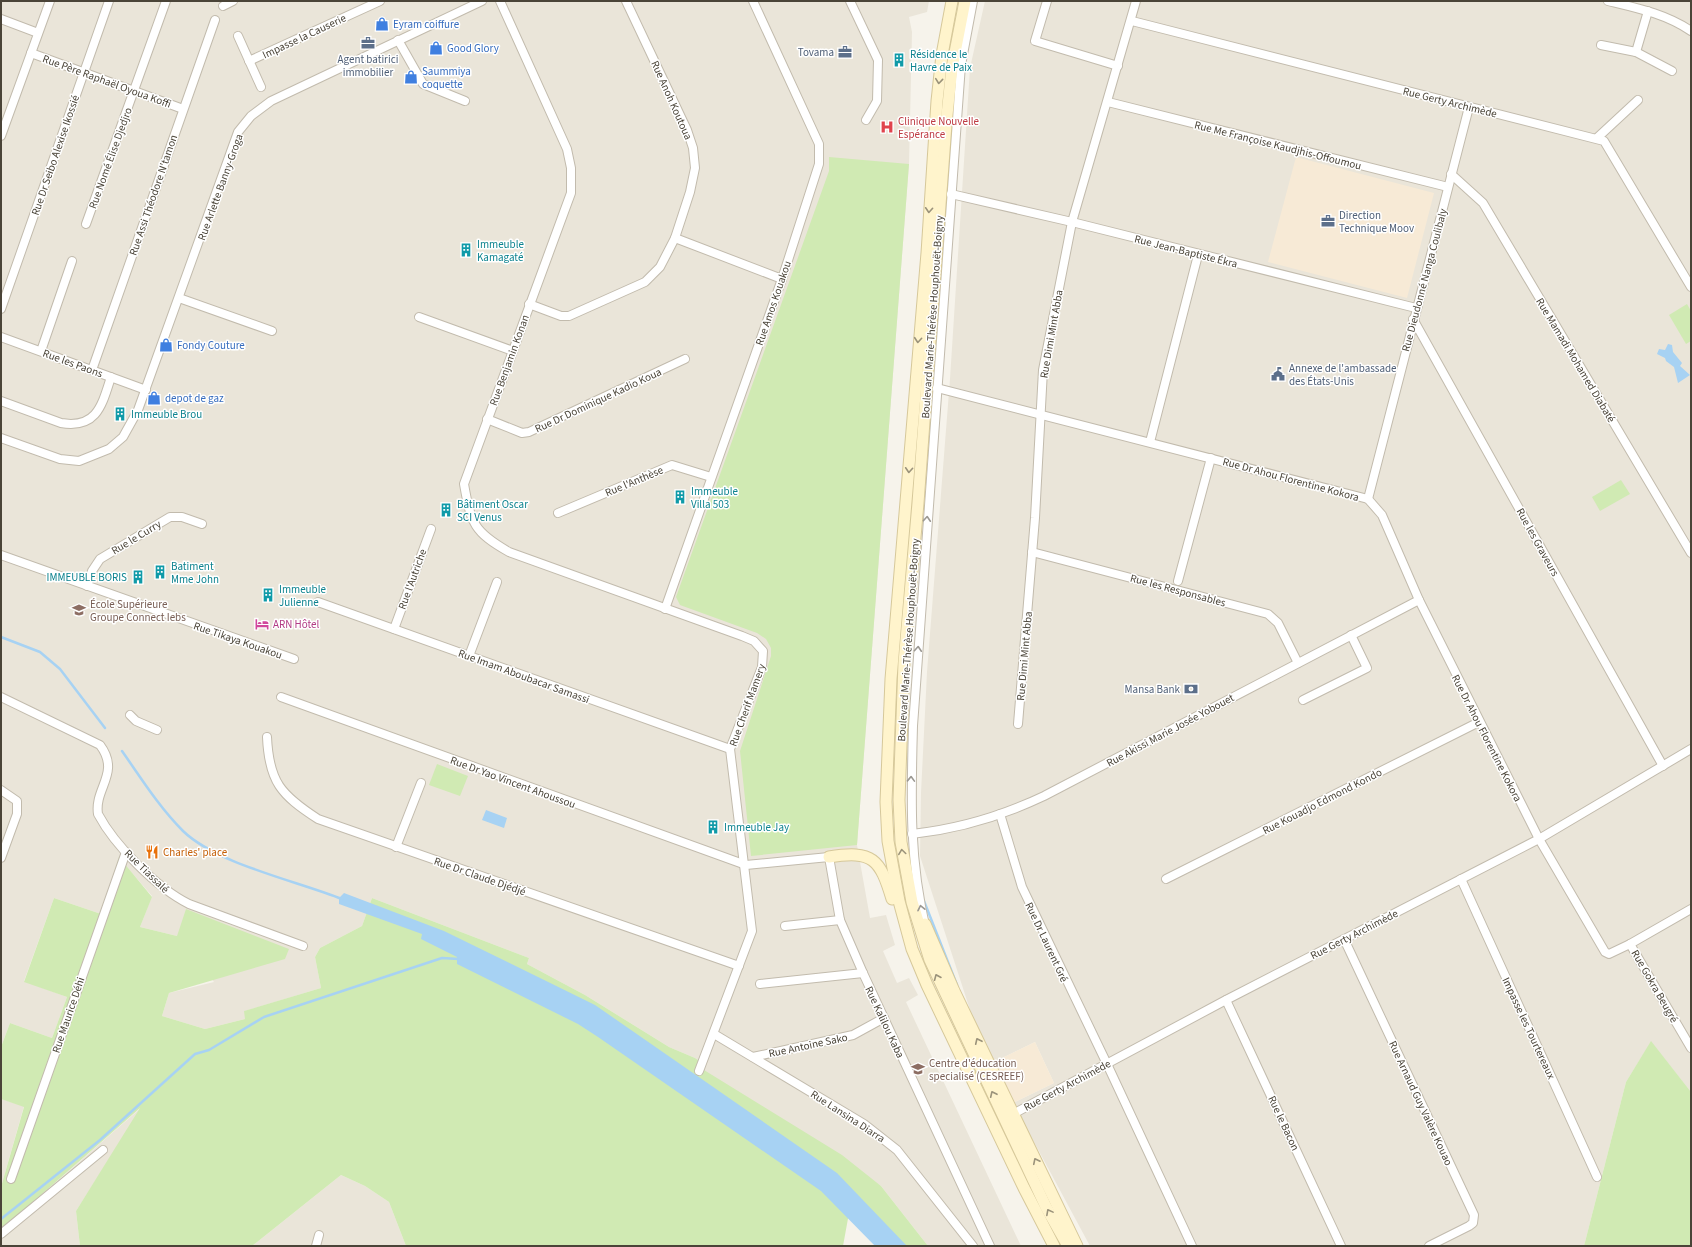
<svg xmlns="http://www.w3.org/2000/svg" width="1692" height="1247" font-family="'Source Sans 3',sans-serif">
<style>
.residential{fill:#eae5d9}
.commercial{fill:#f7ead6}
.green{fill:#d0eab3}
.water{fill:#a7d2f3}
.lines{fill:none;stroke-linecap:round;stroke-linejoin:round}
.stream{stroke:#a7d2f3;stroke-width:2.5}
.minor-casing{stroke:#c2bbad;stroke-width:10}
.secondary-casing{stroke:#d6c89a;stroke-width:13}
.minor{stroke:#fff;stroke-width:8}
.secondary{stroke:#fff4cc;stroke-width:11}
.oneway{stroke:#9b937b}
.oneway2{stroke:#9b9892}
.labels{text-anchor:middle;stroke-width:3;stroke-linejoin:round;paint-order:stroke}
.shop-label{font-size:11px;fill:#366cbe;stroke:#fff;text-anchor:start}
.street-label{font-size:11px;fill:#4a4438;stroke:#fff}
.service-label{font-size:11px;fill:#4e5e75;stroke:#fff;text-anchor:end}
.culture-label{font-size:11px;fill:#0d838f;stroke:#fff;text-anchor:start}
.health-label{font-size:11px;fill:#be3a42;stroke:#fff;text-anchor:start}
.education-label{font-size:11px;fill:#785e54;stroke:#fff;text-anchor:start}
.hotel-label{font-size:11px;fill:#b23c85;stroke:#fff;text-anchor:start}
.food-label{font-size:11px;fill:#c56008;stroke:#fff;text-anchor:start}
</style>
<rect width="100%" height="100%" fill="#f6f3eb"/>
<g class="residential">
<polygon points="1,1 929,1 927,12 909,17 912,32 909,164 857,845 870,918 886,915 895,945 883,951 897,983 909,978 918,995 906,1002 1021,1246 928,1246 881,1186 703,1070 706,1065 695,1058 669,1047 585,995 527,964 529,958 372,898 362,926 320,948 315,957 321,988 245,1011 245,1019 205,1029 162,1016 169,993 214,982 177,936 140,927 152,896 119,858 101,914 54,898 24,981 67,997 52,1038 10,1023 1,1047"/>
<polygon points="985,1 1691,1 1691,1092 1651,1042 1626,1082 1584,1246 1090,1246 1013,1103 1054,1083 1035,1042 994,1062 973,1019 920,856 921,793 927,672 950,379 970,68"/>
<polygon points="1,1099 24,1106 1,1187"/>
<polygon points="142,1107 76,1211 80,1246 1,1246 1,1230"/>
<polygon points="341,1175 365,1186 389,1202 406,1246 252,1246"/>
</g>
<g class="commercial">
<polygon points="1296,157 1434,193 1407,298 1268,262"/>
<polygon points="1035,1042 1054,1083 1013,1103 994,1062"/>
</g>
<g class="green">
<polygon points="829,157 909,164 857,845 751,856 740,751 771,656 771,648 766,639 757,633 680,605 676,597 829,171"/>
<polygon points="1687,304 1691,311 1691,341 1686,344 1669,315"/>
<polygon points="1621,480 1630,494 1600,511 1592,497"/>
<polygon points="437,764 468,776 460,796 429,785"/>
<polygon points="119,857 152,897 140,927 177,936 186,909 289,949 285,959 169,993 162,1016 205,1029 245,1019 244,1011 321,988 315,957 320,948 362,926 372,898 529,958 527,964 585,995 669,1047 695,1058 706,1065 704,1070 842,1155 881,1186 928,1246 893,1246 851,1202 843,1246 406,1246 389,1202 365,1186 341,1175 252,1246 80,1246 76,1211 140,1108 1,1230 1,1187 24,1107 1,1099 1,1047 10,1023 52,1038 67,997 24,982 54,898 101,914"/>
<polygon points="1651,1041 1691,1092 1691,1246 1584,1246 1626,1082"/>
</g>
<g class="water">
<polygon points="1668,344 1672,345 1673,352 1682,363 1680,366 1690,375 1678,383 1674,367 1666,361 1665,358 1657,354 1659,349 1665,350"/>
<polygon points="486,810 507,818 504,828 482,820"/>
<polygon points="344,893 444,931 595,1005 837,1173 907,1246 875,1246 821,1191 598,1037 578,1024 457,964 457,957 421,939 422,934 339,904 339,898"/>
</g>
<g class="lines">
<g class="stream">
<polyline points="1,637 40,652 60,669 105,728"/>
<path d="M122 751C141 778 159 807 183 831 217 864 297 881 342 899"/>
<polyline points="924,901 957,985"/>
<polyline points="1,1219 100,1140 195,1054 209,1050 264,1017 442,958 459,959"/>
</g>
<g class="minor-casing">
<g id="minor">
<path d="M500 1 567 149 571 168V193L464 484C471 524 474 532 509 552L742 636 754 641 763 651 762 667 730 749 752 931 699 1071"/>
<polyline points="850,1 878,60 877,101 866,120"/>
<polyline points="1047,1 1035,41 1118,66"/>
<path d="M1608 1C1637 8 1666 14 1691 31"/>
<polyline points="223,6 233,1"/>
<polyline points="1,19 38,33"/>
<polyline points="1132,21 1604,141 1691,287"/>
<polyline points="238,36 261,87"/>
<polyline points="398,40 423,84 465,101"/>
<polyline points="1601,45 1636,52 1672,71"/>
<polyline points="1636,52 1648,11"/>
<polyline points="31,53 183,109"/>
<polyline points="249,61 380,1"/>
<polyline points="1108,102 1448,187"/>
<polyline points="1,136 50,1"/>
<polyline points="1597,138 1638,100"/>
<polyline points="1451,174 1483,203 1691,553"/>
<polyline points="951,194 1072,222 1416,308"/>
<polyline points="86,224 166,1"/>
<polyline points="675,238 782,279"/>
<polyline points="179,298 272,331"/>
<polyline points="529,304 561,316 569,316 645,282 660,267 675,238 690,192 695,168 693,148 687,130 626,1"/>
<polyline points="1,309 109,1"/>
<polyline points="419,317 513,351"/>
<polyline points="1413,319 1663,766"/>
<polyline points="1,337 146,390"/>
<polyline points="41,351 72,261"/>
<polyline points="92,370 215,20"/>
<polyline points="937,388 1368,499 1382,515 1419,600 1539,839 1605,952 1609,954 1630,944 1691,909"/>
<path d="M1 401 61 423C97 429 102 405 111 377"/>
<polyline points="487,419 522,433 529,432 685,359"/>
<polyline points="1,438 60,459 79,461 109,449 123,437 138,410 238,132 251,116 271,101 482,1"/>
<polyline points="1150,442 1198,255"/>
<polyline points="1368,499 1469,107"/>
<polyline points="558,513 672,465 711,477"/>
<polyline points="1032,552 1268,614 1278,623 1298,663"/>
<polyline points="1,555 294,659"/>
<polyline points="1178,581 1211,458"/>
<polyline points="87,586 92,571 100,559 170,517 182,517 202,524"/>
<polyline points="318,602 730,749"/>
<polyline points="665,609 782,279 819,164 819,144 753,1"/>
<polyline points="394,629 431,529"/>
<polyline points="469,656 497,582"/>
<path d="M1 697 100 745C121 773 94 788 98 814 115 846 157 888 189 904L303 946"/>
<polyline points="281,697 746,865 829,857 840,920 863,973 990,1246"/>
<polyline points="1303,700 1367,668 1351,635"/>
<polyline points="130,715 136,721 157,730"/>
<polyline points="1018,724 1035,518 1043,370 1072,222 1136,1"/>
<path d="M267 737C269 782 281 795 318 819L739 966"/>
<polyline points="1,790 17,801 17,814 1,858"/>
<polyline points="1000,814 1022,887 1107,1064 1192,1246"/>
<path d="M912 834C958 829 1002 816 1044 796L1419 600"/>
<polyline points="396,847 421,783"/>
<polyline points="1166,879 1479,722"/>
<polyline points="1461,879 1597,1177"/>
<polyline points="785,926 840,920"/>
<path d="M926 930C909 859 911 798 913 726L961 65 973 1"/>
<polyline points="1344,939 1474,1215 1473,1223 1469,1226 1429,1246"/>
<polyline points="1630,944 1691,1048"/>
<polyline points="760,984 863,973"/>
<polyline points="1226,1000 1341,1246"/>
<polyline points="714,1034 864,1124 897,1150 973,1246"/>
<polyline points="753,1057 853,1035 884,1018"/>
<polyline points="1013,1114 1226,1000 1539,839 1691,749"/>
<polyline points="11,1179 126,852"/>
<polyline points="1,1234 103,1150"/>
<polyline points="316,1246 319,1235"/>
</g>
</g>
<g class="secondary-casing">
<g id="secondary">
<polyline points="952,1 942,55 937,101 927,253 891,679 886,802 888,841 899,901 912,949 927,985 1024,1188 1054,1246"/>
<polyline points="965,1 952,68 946,124 918,503 904,663 899,800 901,842 912,902 930,960 1046,1207 1068,1246"/>
<path d="M829 857C873 850 880 859 892 899"/>
<polyline points="925,924 954,991 1077,1246"/>
</g>
</g>
<use href="#minor" class="minor"/>
<use href="#secondary" class="secondary"/>
</g>
<defs><path id="oneway-chevron" d="M-2-3.5L2.5 0L-2 3.5" fill="none" stroke-width="1.6" stroke-linecap="round" stroke-linejoin="round"/></defs>
<g class="oneway">
<use href="#oneway-chevron" transform="translate(939 81) rotate(96)"/>
<use href="#oneway-chevron" transform="translate(929 210) rotate(94)"/>
<use href="#oneway-chevron" transform="translate(918 340) rotate(95)"/>
<use href="#oneway-chevron" transform="translate(909 470) rotate(94)"/>
<use href="#oneway-chevron" transform="translate(902 852) rotate(-98)"/>
<use href="#oneway-chevron" transform="translate(937 977) rotate(-113)"/>
<use href="#oneway-chevron" transform="translate(978 1041) rotate(-115)"/>
<use href="#oneway-chevron" transform="translate(993 1094) rotate(-115)"/>
<use href="#oneway-chevron" transform="translate(1036 1161) rotate(-116)"/>
<use href="#oneway-chevron" transform="translate(1049 1212) rotate(-118)"/>
</g>
<g class="oneway2">
<use href="#oneway-chevron" transform="translate(927 519) rotate(-86)"/>
<use href="#oneway-chevron" transform="translate(918 649) rotate(-86)"/>
<use href="#oneway-chevron" transform="translate(911 779) rotate(-88)"/>
<use href="#oneway-chevron" transform="translate(921 908) rotate(-102)"/>
</g>
<defs>
<g id="shop-bare" transform="scale(1.08)"><path d="M-5-2.5h2.3a2.7 3.5 0 0 1 5.4 0H5L5.5 6h-11ZM-1.5-2.5h3a1.5 2.3 0 0 0-3 0Z" fill="#3f7fe0" stroke="#fff" stroke-width="2.5" paint-order="stroke"/></g>
<g id="office-bare" transform="scale(1.08)"><path d="M-6-3h4V-5.5h4V-3h4V5H-6ZM-1-4.5V-3h2v-1.5ZM-6 0V1H6V0Z" fill="#5c6f8a" stroke="#fff" stroke-width="2.5" paint-order="stroke"/></g>
<g id="building-bare" transform="scale(1.08)"><path d="M-4-6H4V6H1V3H-1V6H-4ZM-2.5-4.3h1.7v1.8h-1.7ZM.8-4.3h1.7v1.8H.8ZM-2.5-1h1.7V.8h-1.7ZM.8-1h1.7V.8H.8Z" fill="#0f9aa8" stroke="#fff" stroke-width="2.5" paint-order="stroke"/></g>
<g id="hospital-bare" transform="scale(1.08)"><path d="M-5-5h3v3.5h4V-5h3V5h-3V1.5h-4V5h-3Z" fill="#e0444e" stroke="#fff" stroke-width="2.5" paint-order="stroke"/></g>
<g id="civic-bare" transform="scale(1.08)"><path d="M-.6-6.5H3V-4.5H.6V-3L4-1V1h2V6H-6V1h2V-1L-.6-3ZM-1.2 2.5V6h2.4V2.5Z" fill="#5c6f8a" stroke="#fff" stroke-width="2.5" paint-order="stroke"/></g>
<g id="university-bare" transform="scale(1.08)"><path d="M0-5L7-2L0 1L-7-2ZM-4 1L0 2.5L4 1V4Q0 6-4 4Z" fill="#8d6e63" stroke="#fff" stroke-width="2.5" paint-order="stroke"/></g>
<g id="hotel-bare" transform="scale(1.08)"><path d="M-6-4.5h1.5V1H6V5H4.5V3h-9V5H-6ZM-4 0a1.8 1.8 0 1 1 3.6 0ZM.5 0V-2.5h3Q6-2.5 6 0Z" fill="#d1479c" stroke="#fff" stroke-width="2.5" paint-order="stroke"/></g>
<g id="bank-bare" transform="scale(1.08)"><path d="M-6-4H6V4H-6ZM0-2.3a2.3 2.3 0 1 0 0 4.6a2.3 2.3 0 1 0 0-4.6Z" fill="#5c6f8a" stroke="#fff" stroke-width="2.5" paint-order="stroke"/></g>
<g id="restaurant-bare" transform="scale(1.08)"><path d="M-5-6h1v4h1v-4h1v4h1v-4h1v5L-1.5 .5V6h-2V.5L-5-1ZM5-6V6H3V1.5H1.5Q1.5-4 5-6Z" fill="#e8710a" stroke="#fff" stroke-width="2.5" paint-order="stroke"/></g>
<g id="school-bare" transform="scale(1.08)"><path d="M0-5L7-2L0 1L-7-2ZM-4 1L0 2.5L4 1V4Q0 6-4 4Z" fill="#8d6e63" stroke="#fff" stroke-width="2.5" paint-order="stroke"/></g>
</defs>
<g fill-rule="evenodd">
<use href="#shop-bare" x="382" y="24"/>
<use href="#office-bare" x="368" y="43"/>
<use href="#shop-bare" x="436" y="48"/>
<use href="#office-bare" x="845" y="52"/>
<use href="#building-bare" x="899" y="60"/>
<use href="#shop-bare" x="411" y="77"/>
<use href="#hospital-bare" x="887" y="127"/>
<use href="#office-bare" x="1328" y="221"/>
<use href="#building-bare" x="466" y="250"/>
<use href="#shop-bare" x="166" y="345"/>
<use href="#civic-bare" x="1278" y="374"/>
<use href="#shop-bare" x="154" y="398"/>
<use href="#building-bare" x="120" y="414"/>
<use href="#building-bare" x="680" y="497"/>
<use href="#building-bare" x="446" y="510"/>
<use href="#building-bare" x="160" y="572"/>
<use href="#building-bare" x="138" y="577"/>
<use href="#building-bare" x="268" y="595"/>
<use href="#university-bare" x="79" y="610"/>
<use href="#hotel-bare" x="262" y="624"/>
<use href="#bank-bare" x="1191" y="689"/>
<use href="#building-bare" x="713" y="827"/>
<use href="#restaurant-bare" x="152" y="852"/>
<use href="#school-bare" x="918" y="1069"/>
</g>
<g class="labels">
<g class="shop-label">
<text x="393" y="28">Eyram coiffure</text>
<text x="447" y="52">Good Glory</text>
<text x="422" y="75">Saummiya<tspan x="422" dy="13">coquette</tspan></text>
<text x="177" y="349">Fondy Couture</text>
<text x="165" y="402">depot de gaz</text>
</g>
<g class="street-label">
<text transform="translate(304 36) rotate(-25)" y="4">Impasse la Causerie</text>
<text transform="translate(107 81) rotate(20)" y="4">Rue Père Raphaël Oyoua Koffi</text>
<text transform="translate(672 100) rotate(66)" y="4">Rue Anoh Koutoua</text>
<text transform="translate(1450 102) rotate(14)" y="4">Rue Gerty Archimède</text>
<text transform="translate(1278 145) rotate(14)" y="4">Rue Me Françoise Kaudjhis-Offoumou</text>
<text transform="translate(55 155) rotate(-71)" y="4">Rue Dr Seibo Alexise Ikossié</text>
<text transform="translate(110 158) rotate(-70)" y="4">Rue Nomé Élise Djedjro</text>
<text transform="translate(220 187) rotate(-70)" y="4">Rue Arlette Banny-Groga</text>
<text transform="translate(153 195) rotate(-71)" y="4">Rue Assi Théodore N'tamon</text>
<text transform="translate(1186 251) rotate(14)" y="4">Rue Jean-Baptiste Ékra</text>
<text transform="translate(1424 280) rotate(-75)" y="4">Rue Dieudonné Nanga Coulibaly</text>
<text transform="translate(773 303) rotate(-71)" y="4">Rue Amos Kouakou</text>
<text transform="translate(932 317) rotate(-86)" y="4">Boulevard Marie-Thérèse Houphouët-Boigny</text>
<text transform="translate(1051 334) rotate(-80)" y="4">Rue Dimi Mint Abba</text>
<text transform="translate(509 360) rotate(-70)" y="4">Rue Benjamin Konan</text>
<text transform="translate(1576 360) rotate(59)" y="4">Rue Mamadi Mohamed Diabaté</text>
<text transform="translate(73 363) rotate(20)" y="4">Rue les Paons</text>
<text transform="translate(598 400) rotate(-25)" y="4">Rue Dr Dominique Kadio Koua</text>
<text transform="translate(1291 479) rotate(15)" y="4">Rue Dr Ahou Florentine Kokora</text>
<text transform="translate(634 481) rotate(-23)" y="4">Rue l'Anthèse</text>
<text transform="translate(136 537) rotate(-31)" y="4">Rue le Curry</text>
<text transform="translate(1538 542) rotate(61)" y="4">Rue les Graveurs</text>
<text transform="translate(412 579) rotate(-70)" y="4">Rue l'Autriche</text>
<text transform="translate(1178 590) rotate(15)" y="4">Rue les Responsables</text>
<text transform="translate(238 640) rotate(19)" y="4">Rue Tikaya Kouakou</text>
<text transform="translate(908 640) rotate(-86)" y="4">Boulevard Marie-Thérèse Houphouët-Boigny</text>
<text transform="translate(1024 656) rotate(-85)" y="4">Rue Dimi Mint Abba</text>
<text transform="translate(524 676) rotate(20)" y="4">Rue Imam Aboubacar Samassi</text>
<text transform="translate(747 705) rotate(-70)" y="4">Rue Cherif Mamery</text>
<text transform="translate(1170 730) rotate(-28)" y="4">Rue Akissi Marie Josée Yobouet</text>
<text transform="translate(1487 738) rotate(63)" y="4">Rue Dr Ahou Florentine Kokora</text>
<text transform="translate(513 782) rotate(20)" y="4">Rue Dr Yao Vincent Ahoussou</text>
<text transform="translate(1322 801) rotate(-27)" y="4">Rue Kouadjo Edmond Kondo</text>
<text transform="translate(147 871) rotate(44)" y="4">Rue Tiassalé</text>
<text transform="translate(480 876) rotate(19)" y="4">Rue Dr Claude Djédjé</text>
<text transform="translate(1354 934) rotate(-27)" y="4">Rue Gerty Archimède</text>
<text transform="translate(1047 942) rotate(65)" y="4">Rue Dr Laurent Gré</text>
<text transform="translate(1655 986) rotate(60)" y="4">Rue Gokra Beugré</text>
<text transform="translate(68 1015) rotate(-71)" y="4">Rue Maurice Déhi</text>
<text transform="translate(885 1022) rotate(65)" y="4">Rue Kalilou Kaba</text>
<text transform="translate(1529 1028) rotate(65)" y="4">Impasse les Tourtereaux</text>
<text transform="translate(808 1045) rotate(-12)" y="4">Rue Antoine Sako</text>
<text transform="translate(1067 1085) rotate(-28)" y="4">Rue Gerty Archimède</text>
<text transform="translate(1421 1103) rotate(65)" y="4">Rue Arnaud Guy Valère Kouao</text>
<text transform="translate(848 1116) rotate(33)" y="4">Rue Lansina Diarra</text>
<text transform="translate(1284 1123) rotate(65)" y="4">Rue le Bacon</text>
</g>
<g class="service-label">
<text x="834" y="56">Tovama</text>
<text x="368" y="63" text-anchor="middle">Agent batirici<tspan x="368" dy="13">immobilier</tspan></text>
<text x="1339" y="219" text-anchor="start">Direction<tspan x="1339" dy="13">Technique Moov</tspan></text>
<text x="1289" y="372" text-anchor="start">Annexe de l'ambassade<tspan x="1289" dy="13">des États-Unis</tspan></text>
<text x="1180" y="693">Mansa Bank</text>
</g>
<g class="culture-label">
<text x="910" y="58">Résidence le<tspan x="910" dy="13">Havre de Paix</tspan></text>
<text x="477" y="248">Immeuble<tspan x="477" dy="13">Kamagaté</tspan></text>
<text x="131" y="418">Immeuble Brou</text>
<text x="691" y="495">Immeuble<tspan x="691" dy="13">Villa 503</tspan></text>
<text x="457" y="508">Bâtiment Oscar<tspan x="457" dy="13">SCI Venus</tspan></text>
<text x="171" y="570">Batiment<tspan x="171" dy="13">Mme John</tspan></text>
<text x="127" y="581" text-anchor="end">IMMEUBLE BORIS</text>
<text x="279" y="593">Immeuble<tspan x="279" dy="13">Julienne</tspan></text>
<text x="724" y="831">Immeuble Jay</text>
</g>
<g class="health-label">
<text x="898" y="125">Clinique Nouvelle<tspan x="898" dy="13">Espérance</tspan></text>
</g>
<g class="education-label">
<text x="90" y="608">École Supérieure<tspan x="90" dy="13">Groupe Connect Iebs</tspan></text>
<text x="929" y="1067">Centre d'éducation<tspan x="929" dy="13">specialisé (CESREEF)</tspan></text>
</g>
<g class="hotel-label">
<text x="273" y="628">ARN Hôtel</text>
</g>
<g class="food-label">
<text x="163" y="856">Charles' place</text>
</g>
</g>
<rect width="1692" height="1247" fill="none" stroke="#4a4438" stroke-width="4"/>
</svg>
